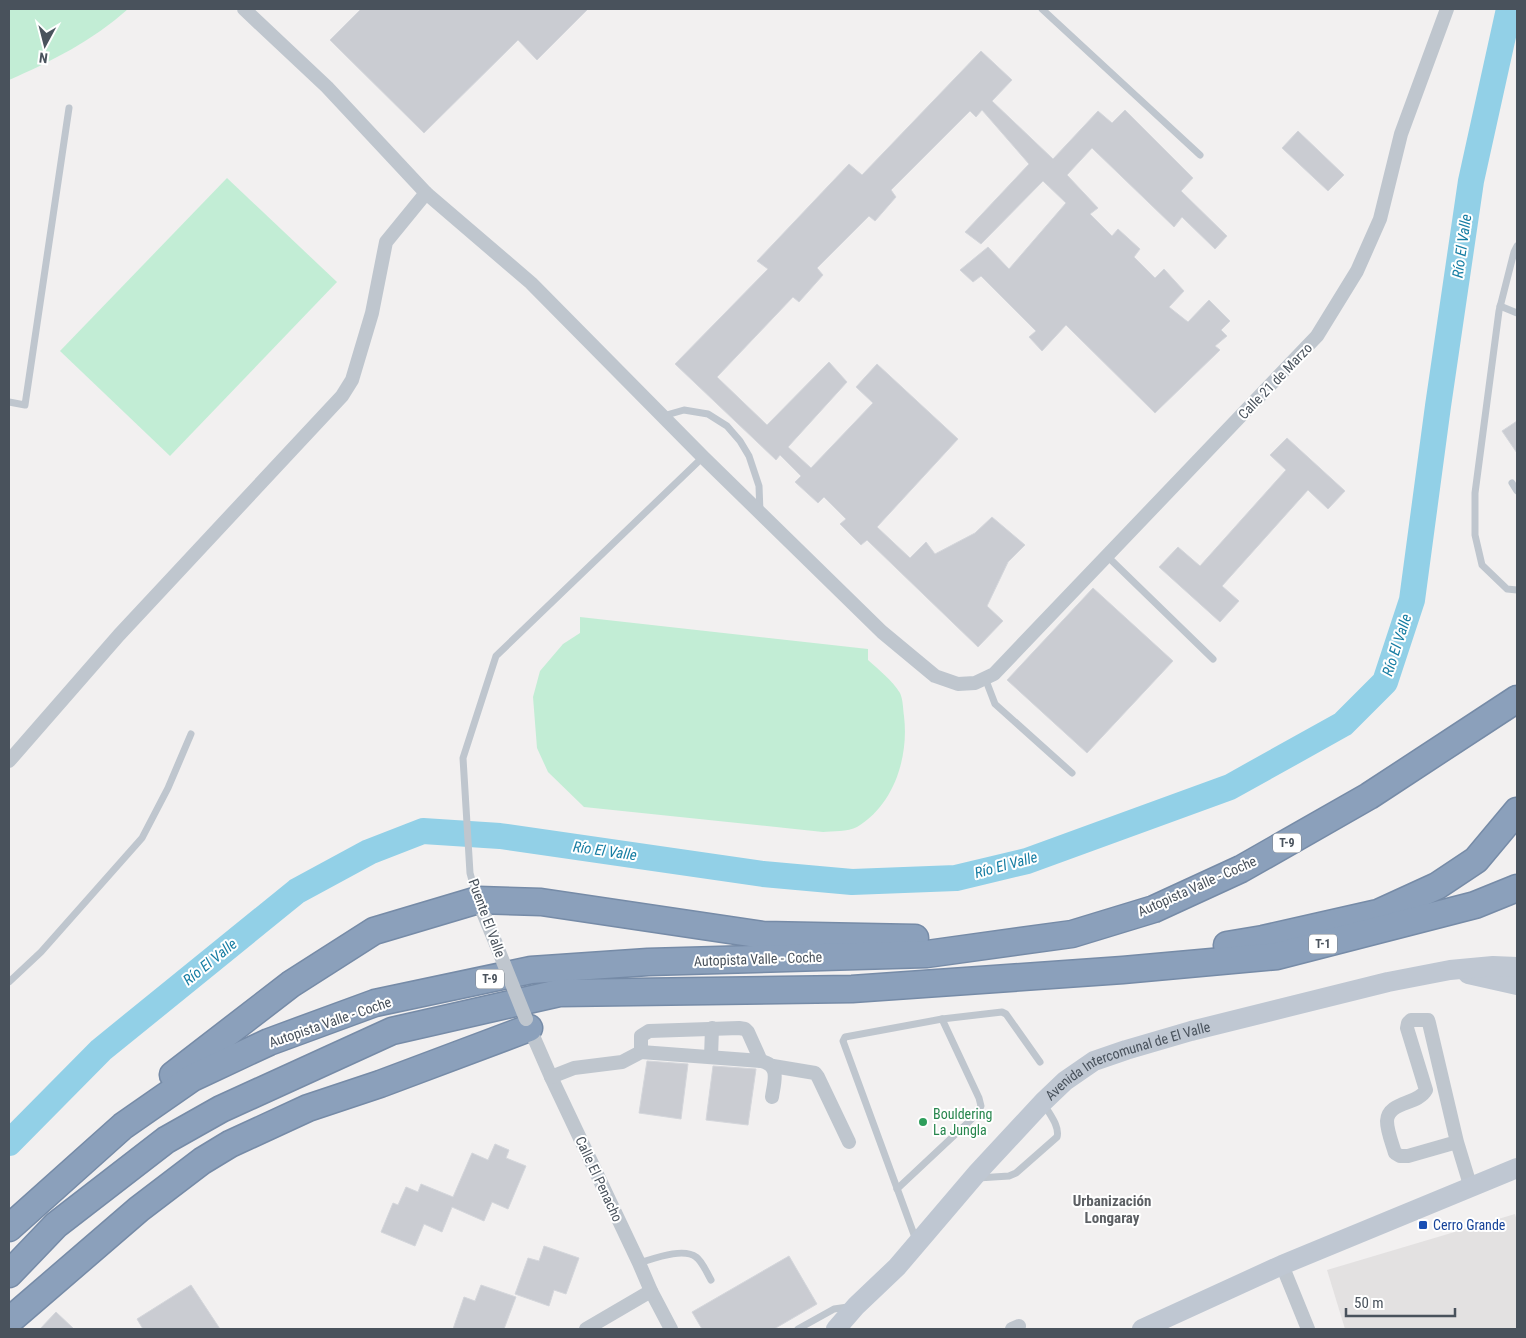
<svg xmlns="http://www.w3.org/2000/svg" width="1526" height="1338" font-family="'Roboto Condensed',sans-serif">
<style>
.education{fill:#e3e1e1}
.green{fill:#c2edd5}
.lines{fill:none;stroke-linecap:round;stroke-linejoin:round}
.river{stroke:#92d0e7;stroke-width:26}
.building{fill:#caccd2;stroke:#d4d6db}
.motorway-casing{stroke:#768ba7;stroke-width:29}
.service{stroke:#bfc6ce;stroke-width:7}
.minor{stroke:#bfc6ce;stroke-width:14}
.secondary{stroke:#bfc7d2;stroke-width:20}
.motorway{stroke:#8ba0bb;stroke-width:26}
.minor-bridge{stroke:#bfc6ce;stroke-width:14}
.leisure-dot{fill:#2e9e5b;stroke:#fff;stroke-width:2}
.transit-dot{fill:#1a4fb4;stroke:#fff;stroke-width:2}
.labels{text-anchor:middle;stroke-width:4;stroke-linejoin:round;paint-order:stroke}
.shield{fill:#fff;stroke:#80868d;stroke-width:1}
.shield-label{font-size:12px;font-weight:bold;fill:#49525c}
.street-label{font-size:14px;fill:#49525c;stroke:#fff}
.leisure-label{font-size:14px;fill:#27864d;stroke:#fff;text-anchor:start}
.transit-label{font-size:14px;fill:#164399;stroke:#fff;text-anchor:start}
.water-label{font-size:15px;font-style:italic;fill:#167da3;stroke:#fff}
.neighbourhood-label{font-size:15px;font-weight:bold;fill:#5d6064;stroke:#fff}
</style>
<rect width="100%" height="100%" fill="#f2f0f0"/>
<polygon class="education" points="1515,1214 1517,1221 1517,1329 1345,1329 1327,1270"/>
<g class="green">
<path d="M9 9H128C92 41 52 61 9 80Z"/>
<polygon points="227,178 337,282 170,456 60,351"/>
<path d="M580 617 868 649V660C879 670 892 680 900 693 903 699 903 709 904 716 909 757 894 805 857 827 848 832 832 831 823 832L584 807 548 772 537 748 533 697 540 671 563 644 580 633Z"/>
</g>
<g class="lines">
<polyline class="river" points="9,1143 101,1050 297,891 369,852 423,831 500,836 763,874 852,882 956,878 1027,861 1230,787 1343,724 1385,682 1412,600 1438,406 1471,181 1509,9"/>
</g>
<g class="building">
<polygon points="361,9 588,9 537,60 518,40 424,133 330,40"/>
<polygon points="981,51 1012,80 992,101 1053,159 1098,111 1112,123 1125,110 1193,178 1181,191 1227,236 1215,249 1182,217 1174,227 1092,148 1067,175 1098,208 1090,214 1112,236 1118,229 1140,249 1134,257 1155,278 1164,269 1184,291 1169,307 1188,322 1209,300 1230,321 1221,330 1227,336 1215,346 1220,350 1155,413 1066,325 1042,351 1029,337 1036,331 981,276 973,282 960,270 988,247 1009,269 1066,203 1043,181 981,244 965,232 1029,164 982,110 976,117 970,111 891,190 896,197 875,221 869,216 817,268 823,275 799,302 793,297 717,377 767,425 829,362 847,382 788,447 811,468 873,403 856,387 877,364 958,439 877,527 910,558 926,542 935,554 975,533 992,517 1025,545 1008,562 987,606 1003,621 978,647 867,540 861,545 840,524 846,519 824,497 818,503 795,482 801,476 780,455 776,460 675,364 768,269 757,261 849,164 862,175"/>
<polygon points="1298,131 1344,175 1328,191 1282,148"/>
<polygon points="1517,421 1517,453 1502,431"/>
<polygon points="1287,438 1345,491 1328,509 1308,490 1222,586 1239,601 1220,622 1159,567 1178,547 1200,566 1286,470 1270,455"/>
<polygon points="1093,588 1173,661 1087,753 1007,680"/>
<polygon points="647,1061 688,1064 681,1119 639,1113"/>
<polygon points="713,1066 756,1069 748,1125 706,1120"/>
<polygon points="495,1144 509,1150 506,1158 526,1166 508,1209 492,1202 484,1221 452,1207 442,1232 424,1224 415,1246 381,1232 393,1203 398,1205 406,1187 418,1192 421,1184 453,1197 472,1153 488,1160"/>
<polygon points="544,1246 579,1258 566,1294 554,1290 549,1306 515,1294 528,1258 539,1261"/>
<polygon points="789,1256 817,1304 774,1329 702,1329 692,1312"/>
<polygon points="191,1285 220,1329 143,1329 137,1319"/>
<polygon points="481,1285 516,1297 504,1329 453,1329 464,1297 475,1301"/>
<polygon points="56,1312 74,1329 40,1329"/>
</g>
<g class="lines">
<g class="motorway-casing">
<g id="motorway">
<polyline points="1227,945 1263,939 1378,913 1437,886 1476,860 1517,811"/>
<polyline points="173,1075 291,984 374,931 478,900 541,902 763,935 915,938"/>
<polyline points="9,1228 123,1126 192,1078 269,1042 375,1003 531,970 648,962 927,954 1072,934 1154,909 1241,869 1369,796 1517,699"/>
<polyline points="9,1274 56,1225 166,1140 221,1109 392,1031 559,993 852,989 1123,970 1277,956 1475,905 1517,888"/>
<polyline points="9,1321 139,1209 202,1161 230,1144 308,1108 380,1084 529,1028"/>
</g>
</g>
<g class="service">
<polyline points="1042,9 1200,155"/>
<polyline points="1517,246 1514,252 1499,311 1475,493 1475,535 1482,565 1507,589 1517,590"/>
<polyline points="1500,306 1517,313"/>
<polyline points="9,402 25,405 69,108"/>
<polyline points="663,416 684,410 708,414 727,426 740,441 749,456 759,486 760,512"/>
<polyline points="1512,483 1517,491"/>
<polyline points="1107,556 1213,659"/>
<polyline points="985,678 995,704 1072,773"/>
<polyline points="476,895 470,873 463,758 496,656 703,457"/>
<polyline points="9,982 41,952 142,838 168,788 191,734"/>
<path d="M978 1178 1009 1176 1016 1173 1057 1137C1060 1126 1049 1114 1044 1104"/>
<polyline points="897,1189 976,1115 981,1106 979,1098 942,1019"/>
<polyline points="916,1240 843,1041 845,1037 942,1019 1002,1012 1006,1014 1040,1062"/>
<path d="M639 1263C653 1259 683 1247 696 1257 702 1261 707 1273 711 1280"/>
<polyline points="798,1329 834,1309 848,1307"/>
</g>
<g class="minor">
<polyline points="244,9 327,87 426,193 531,283 703,457 882,632 935,676 958,684 975,683 994,674 1317,336 1357,271 1380,219 1401,134 1447,9"/>
<polyline points="9,761 119,635 342,396 352,380 372,313 386,242 426,193"/>
<polyline points="478,900 496,944"/>
<polyline points="527,1022 551,1077 639,1263 651,1291 671,1329"/>
<polyline points="641,1052 641,1036 649,1031 739,1028 745,1029 748,1032 761,1061"/>
<polyline points="711,1057 712,1028"/>
<polyline points="773,1066 815,1073 818,1077 849,1142"/>
<path d="M551 1077 574 1068 622 1062 641 1052 761 1061C781 1065 774 1082 772 1097"/>
<path d="M1457 1142 1408 1156H1400L1395 1153C1392 1143 1387 1131 1387 1121 1388 1101 1418 1105 1426 1090L1407 1028 1408 1023 1411 1020H1428L1429 1023 1457 1142 1471 1188"/>
<polyline points="1282,1265 1308,1329"/>
<polyline points="586,1329 651,1291"/>
<polyline points="1012,1329 1019,1326"/>
</g>
<g class="secondary">
<polyline points="1468,974 1517,985"/>
<path id="s1" d="M836 1329 856 1306 897 1267 978 1172 1043 1102 1065 1081 1094 1061 1126 1050 1191 1031 1388 982 1450 970 1493 966 1517 967"/>
<polyline points="1142,1329 1282,1265 1517,1168"/>
</g>
<use href="#motorway" class="motorway"/>
<polyline class="minor-bridge" points="496,944 526,1019"/>
</g>
<circle class="leisure-dot" cx="923" cy="1122" r="5"/>
<rect class="transit-dot" x="1418" y="1220" width="10" height="10" rx="2.5"/>
<g class="labels">
<g class="shield">
<rect x="1273" y="833.5" width="28" height="19" rx="4"/>
<rect x="1309" y="934.5" width="28" height="19" rx="4"/>
<rect x="476" y="969.5" width="28" height="19" rx="4"/>
</g>
<g class="shield-label">
<text x="1287" y="847">T-9</text>
<text x="1323" y="948">T-1</text>
<text x="490" y="983">T-9</text>
</g>
<g class="street-label">
<text transform="translate(1275 381) rotate(-46)" y="5">Calle 21 de Marzo</text>
<text transform="translate(1197 886) rotate(-24)" y="5">Autopista Valle - Coche</text>
<text transform="translate(487 918) rotate(70)" y="5">Puente El Valle</text>
<text transform="translate(758 959) rotate(-2)" y="5">Autopista Valle - Coche</text>
<text transform="translate(330 1022) rotate(-19)" y="5">Autopista Valle - Coche</text>
<text dy="5" stroke="none"><textPath href="#s1" startOffset="404">Avenida Intercomunal de El Valle</textPath></text>
<text transform="translate(599 1179) rotate(65)" y="5">Calle El Penacho</text>
</g>
<g class="leisure-label">
<text x="933" y="1119">Bouldering<tspan x="933" dy="16">La Jungla</tspan></text>
</g>
<g class="transit-label">
<text x="1433" y="1230">Cerro Grande</text>
</g>
<g class="water-label">
<text transform="translate(1462 246) rotate(-82)" y="5">Río El Valle</text>
<text transform="translate(1397 645) rotate(-72)" y="5">Río El Valle</text>
<text transform="translate(605 851) rotate(8)" y="5">Río El Valle</text>
<text transform="translate(1006 865) rotate(-15)" y="5">Río El Valle</text>
<text transform="translate(210 962) rotate(-39)" y="5">Río El Valle</text>
</g>
<g class="neighbourhood-label">
<text x="1112" y="1206">Urbanización<tspan x="1112" dy="17">Longaray</tspan></text>
</g>
</g>
<rect width="1526" height="1338" fill="none" stroke="#49525c" stroke-width="20"/>
<g transform="translate(45 45) rotate(187)" stroke="#ffffff" stroke-width="4" paint-order="stroke">
<path d="M0-4L9 19L0 12L-9 19Z" fill="#49525c"/>
<text y="-8" font-size="14" font-weight="bold" text-anchor="middle" fill="#49525c">N</text>
</g>
<path d="M1346 1308v8h109v-8" fill="none" stroke="#49525c" stroke-width="2.5"/>
<text x="1354" y="1308" font-size="15" fill="#49525c" stroke="#ffffff" stroke-width="4" paint-order="stroke">50 m</text>
</svg>
